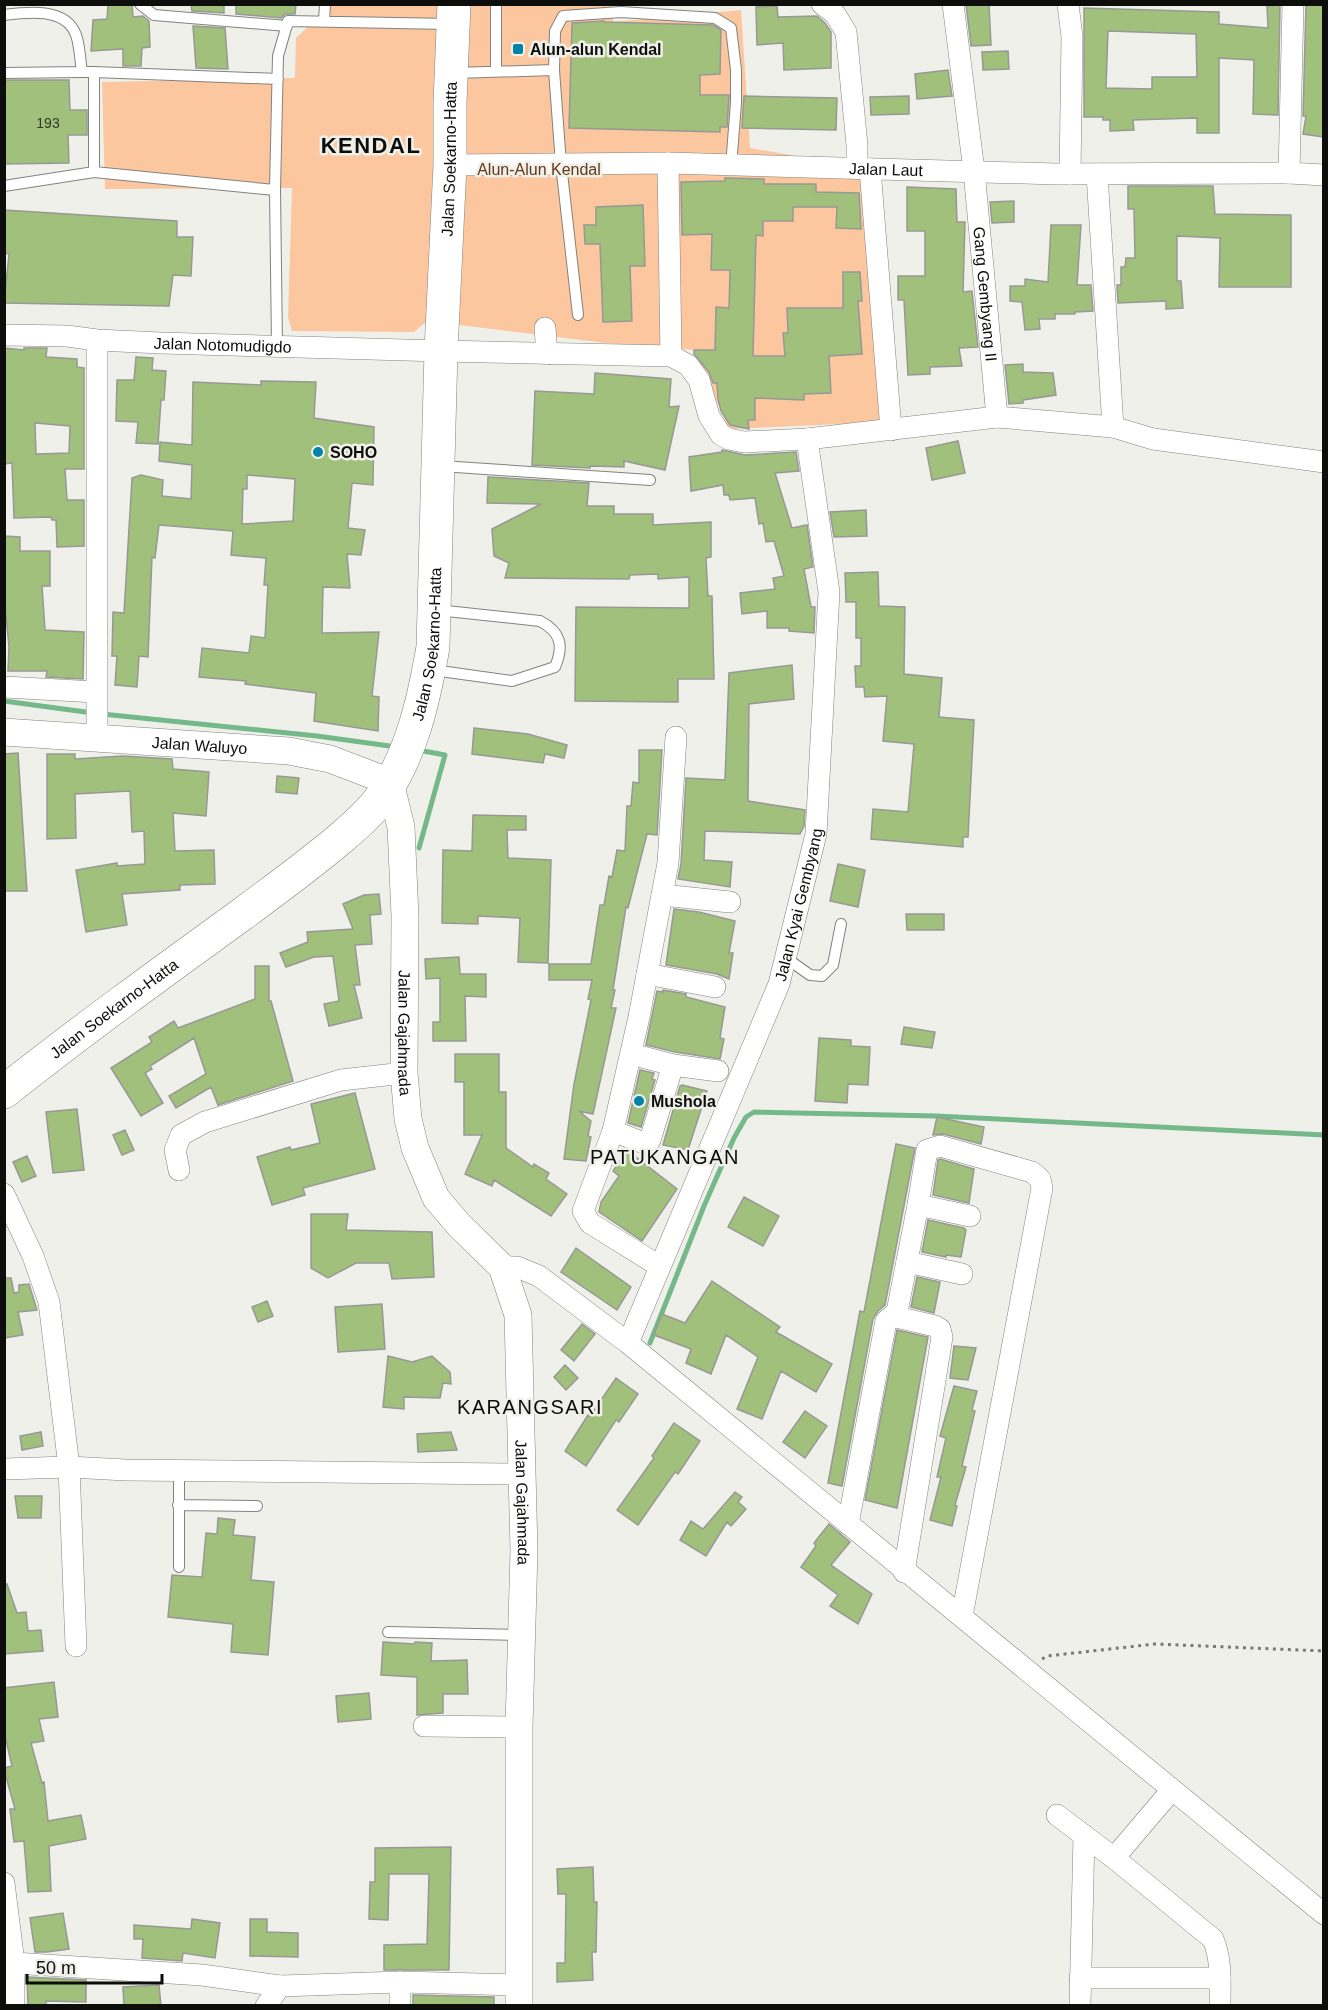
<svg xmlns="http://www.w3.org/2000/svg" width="1328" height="2010" font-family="Arial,sans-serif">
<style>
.green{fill:#fcc69f}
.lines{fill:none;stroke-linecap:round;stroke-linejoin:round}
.stream{stroke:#75b98a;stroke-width:5}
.building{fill:#a0c07c;stroke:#979995;stroke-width:1.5;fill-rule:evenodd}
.service-casing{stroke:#82827e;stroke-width:12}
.minor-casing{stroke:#82827e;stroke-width:22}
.tertiary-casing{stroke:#82827e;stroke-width:28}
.trunk-casing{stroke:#82827e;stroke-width:34}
.path{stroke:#797976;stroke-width:3;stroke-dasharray:3 4.5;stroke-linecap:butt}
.service{stroke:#fff;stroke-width:10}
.minor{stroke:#fff;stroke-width:21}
.tertiary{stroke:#fff;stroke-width:27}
.trunk{stroke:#fff;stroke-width:33}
.poi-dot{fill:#0283a7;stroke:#f0f0eb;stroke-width:2}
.labels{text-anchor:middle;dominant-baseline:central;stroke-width:5;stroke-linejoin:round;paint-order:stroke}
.number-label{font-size:14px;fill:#323a27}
.poi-label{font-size:16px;font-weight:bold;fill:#0d0d0b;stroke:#f0f0eb;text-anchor:start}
.street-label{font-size:16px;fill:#0d0d0b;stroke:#f0f0eb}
.park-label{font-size:16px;fill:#633916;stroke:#f0f0eb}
.quarter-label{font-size:20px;letter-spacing:1.5px;fill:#0d0d0b;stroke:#f0f0eb}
.district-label{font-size:22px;font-weight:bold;letter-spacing:1.5px;fill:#0d0d0b;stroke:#f0f0eb}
</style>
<rect width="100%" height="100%" fill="#f0f0eb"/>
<path class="green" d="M331,5H612L613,22L741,10L750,148L870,169L882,422L729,429L694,350L606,343L427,321L414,332L292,331L288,317L292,188L105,189L102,82L295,78L296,38Z"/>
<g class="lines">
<path class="stream" d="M4,701L93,713
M102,714L317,736L397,747
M418,750L445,755L419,848
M650,1343L704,1206L734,1138L746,1117L754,1112L936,1116L1324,1135"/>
</g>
<path class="building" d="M108,4H132L133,17L143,16L149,21L150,47L142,48L141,66H123V49L91,51L93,20L107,19Z
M191,4H224V13L192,11Z
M236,4H296L295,14H285L281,18L236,14Z
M966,4H989L991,45L971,46Z
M1306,4H1323V137L1303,134L1306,116H1303Z
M1280,5L1278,115L1253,114L1254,60L1219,58V133H1197V118L1133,120L1134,130L1110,131V120H1103V117H1084V8L1219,12V24L1268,28L1267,6ZM1108,31L1196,34L1197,77H1152V89L1106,88Z
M777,6L778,17L817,16L825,23L831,32V68L784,70L783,43L757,45L756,7Z
M604,21V22L713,25L721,30L720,74L700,75V95H729L727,127H720V132L569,128L572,23Z
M193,26L225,28L228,69L196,68Z
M1008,51L1009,69L983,70L982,52Z
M948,70L952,96L917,99L915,74Z
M4,80H69L70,110H87V135H68L69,163L4,164Z
M744,96L837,98L836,130L742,128Z
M909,96V114L871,115L870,97Z
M725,178L764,179V184H816V192L859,193L861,229L836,228L837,207H793V221H763V236L756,235L753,356H785L783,333H788L787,308H843V272H860L862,301H858L862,354L829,356L831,393L804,394V400L755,398V420H748L749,429L730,425L721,411L718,399L717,383H713L709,372L694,354V350H715L716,307L729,308L730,270H711L712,234L682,235L681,182L725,181Z
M1128,186H1213L1215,214L1291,215V287H1219L1220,238L1177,236V281H1181L1183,308L1166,309V301L1118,303L1117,285H1121V267H1125L1126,258H1135L1134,209H1128Z
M907,187L956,189L957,222H965L963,292L972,291L978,347L959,348L962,366L930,367V374L908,375L904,300H898V276H925V231H907Z
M1014,201V222L992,223L990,202Z
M643,205L645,266H630L632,321L603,322L600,244H585L584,225H596V207Z
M4,210L177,221V237H193L191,276L173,275L169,306L4,303L9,254L4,253Z
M1051,225H1081L1077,285H1091L1093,311L1075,312V314H1055V319H1039L1040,329L1025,330L1022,302L1010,301V286H1025V279L1048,282Z
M4,348L24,350V348H47L46,357L77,359V367L84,368V469H65L67,500H84V546L57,547L56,520H52L51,517L14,518L12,463L5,464L4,454ZM35,423L70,426L69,453L36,454Z
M136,357L153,358L152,370L166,371L164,400H161L158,444L136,443L138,422L116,421L117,380H134Z
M1023,364V372L1053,373L1056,395L1023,400V403L1009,404L1005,365Z
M595,373L671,379L669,407L679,406L665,470L624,461V467L590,466V468L532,465L535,391L594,394Z
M261,381L316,382L314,418L374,427L373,485L352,483L348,528L365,530L361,555L347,554L350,588L323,587L322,633L379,632L372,696L379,697L378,731L314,721L316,693L245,684L246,681L199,677L202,648L249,653L251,636L265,638L268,585H264L266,558L231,555L233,531L159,525L155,558L152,557L148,657L139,656L137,687L115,685L117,656H112L113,612L124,613L132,478L141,475L163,480L162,496L191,499L192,465L159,461L160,442L192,445L193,382L261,385ZM247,475L295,479L293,521L242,524L243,489H247Z
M958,441L965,473L932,480L926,448Z
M722,450L745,455L796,452L799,471L775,473L792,528L807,525L813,567L804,569L811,607H815L814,633L789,631V628H767V611L742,614L740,593L775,589L773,578L784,576L774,541L766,542L763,523L759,524L755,498L730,500L729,495H724L723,485L691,491L689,457L722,452Z
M488,477L589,483L587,506H614V514H653V525L711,522V557L706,558L708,596H712L714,679H678V702L575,701L576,607L689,608V577L658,579V574L630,575L629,579L505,578L509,563L494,556L492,529L541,504L487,503Z
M866,510L867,536L834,537L830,512Z
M4,536L20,537V551H50V586H42L45,630L84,632L83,679L46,677L47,671H8L9,647L4,595Z
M878,572L879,606L905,607L904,674L942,678L939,717L974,720L968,837H963V847L871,839L873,809L908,812L914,744L883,741L887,696L865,697L864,687H856L855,666H861V638H856V602H846L845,573Z
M792,665L794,699L749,704L748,801L805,810L804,826L800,834L705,831L704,860L732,862L730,887L678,879L681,864L686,778L725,780L729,673Z
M474,728L528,734L567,745L564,758L545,754L543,763L472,754Z
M639,750H662L657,835L647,834L628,908L626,907L613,990H615L611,1008H616L593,1114L579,1111L591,1121L588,1136L591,1137L586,1161L564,1159L574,1084L591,1000L588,999L592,980H549V964H591L600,905H604L609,876L612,877L617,850L625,851L627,806H631L633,782L639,783Z
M18,753L27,891H4V754Z
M47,754H75V759L123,756L172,759L173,769L209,772L206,816L173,813L175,851L214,850L215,884L180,885V890L122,894L127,925L86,932L76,870L117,863V866L145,864L144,831L132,832L130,791L75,794L76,838L47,839Z
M277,776L299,778L297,794L276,792Z
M473,815L526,816V830H507L508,858L551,860L548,963L518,962L520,918L478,916V924L442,923L443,850L472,851Z
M838,864L865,870L858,907L830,901Z
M379,894L381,914L370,915L372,944L355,945L360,985H354L362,1018L329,1026L324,1004L339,1001L333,956L314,957L286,967L280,953L308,942L307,932L353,929L343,904L364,895Z
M674,909L699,912L735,921L729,953H733L729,979L717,974L666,965Z
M906,914H944V930H907Z
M459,957L460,974H486V997L465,996L466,1041H433V1022H440V978L426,979L425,959Z
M255,966H269V1001H271L293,1081L218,1105L211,1087L176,1108L169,1096L206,1074L194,1038L150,1066L152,1069L145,1073L163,1103L141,1116L111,1068L152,1042L149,1037L174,1021L178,1028L255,999Z
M663,990L686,994V997L725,1007L720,1038L724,1039L720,1059L675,1052L646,1045L657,991L663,992Z
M904,1027L935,1032L932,1048L901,1044Z
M819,1038L851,1040V1046L870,1047L868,1085L848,1084L847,1103L815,1101Z
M455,1054H499V1092H506V1148L533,1167L534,1164L549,1173L546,1179L567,1194L551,1216L494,1180L492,1186L465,1174L482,1135H464V1082H455Z
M640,1070L654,1073L652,1079L655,1080L641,1127L628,1123Z
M682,1085L707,1091L688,1150L663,1145L680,1086Z
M355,1093L375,1169L303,1188L305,1195L272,1205L257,1157L290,1147L291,1150L320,1143L311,1104Z
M77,1109L84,1170L53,1173L46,1112Z
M937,1117L984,1127L981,1144L943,1134L933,1135Z
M125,1130L134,1150L122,1155L113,1135Z
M896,1144L915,1148L885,1305L878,1311L873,1319L842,1486L828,1483L860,1311L864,1312Z
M627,1150L677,1189L642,1241L599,1212L601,1202L619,1176L613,1171Z
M27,1156L36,1176L22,1182L13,1162Z
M940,1159L974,1169L969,1203L933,1195L938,1160Z
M744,1197L779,1216L763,1246L728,1227Z
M311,1214H348L346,1230L432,1232L434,1277L392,1279L389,1263H356L328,1278L311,1268Z
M928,1220L964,1228L966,1230L961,1257L946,1255V1257L922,1252Z
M576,1248L631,1287L617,1310L561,1272Z
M917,1277L940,1282L934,1313L911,1307Z
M4,1278H11L14,1293L19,1292V1285L29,1284L37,1310L18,1312L23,1335L4,1338Z
M712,1281L780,1327L776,1332L832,1364L816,1392L781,1371L762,1419L737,1409L758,1357L726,1335L711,1374L686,1363L691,1349L654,1335L662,1314L685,1323Z
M267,1301L273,1316L258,1322L252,1307Z
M382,1304L385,1349L338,1352L335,1307Z
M582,1324L595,1334L574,1361L561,1350Z
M897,1330L928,1337L897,1508L865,1500Z
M954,1346L976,1348L968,1380L950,1378Z
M388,1356L412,1362L432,1356L450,1372L451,1384L443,1383L440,1398L404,1397V1409L383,1407Z
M565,1365L578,1378L566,1390L554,1377Z
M616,1378L638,1394L619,1422L616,1420L586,1466L565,1451L588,1415L590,1416Z
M954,1386L977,1391L972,1410L975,1411L962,1466L966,1467L955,1505L957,1506L952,1526L930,1520L941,1477H937L946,1438L940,1436Z
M805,1411L827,1426L805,1458L783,1442Z
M674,1423L700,1441L678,1474L675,1472L638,1525L617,1510L654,1458L652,1456Z
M41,1432L43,1446L22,1450L20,1436Z
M451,1432L457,1450L418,1452L417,1434Z
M735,1492L742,1497L738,1502L746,1509L731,1526L727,1522L706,1556L680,1540L691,1521L703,1529Z
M15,1496H42L41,1518H18Z
M218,1518L235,1520L233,1535L255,1537L251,1580L274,1582L268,1655L231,1652L233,1624L168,1617L172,1575L202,1577L206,1533L217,1534Z
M829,1524L850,1542L831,1565L872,1594L858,1624L830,1606L838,1595L801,1567L816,1546L814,1543Z
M7,1584L17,1613L26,1612L28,1631L41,1630L43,1651L4,1654V1585Z
M383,1642L414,1644L415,1642L432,1643L431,1661L467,1660L468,1694H443V1713L417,1715V1677L381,1675Z
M54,1682L58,1717L39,1719L44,1741L31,1743L42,1783L44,1782L48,1821L81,1815L86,1839L49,1846L51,1891L28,1892L24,1841L14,1842L10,1809H15L4,1770V1768L12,1766L4,1732V1688Z
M369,1693L371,1719L338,1722L336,1696Z
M451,1847L449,1970H384V1945L427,1944L429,1874H389L388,1920L369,1919L370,1882H375V1848Z
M593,1867L594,1902H597L596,1952H592L593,1980L557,1982V1963H565L566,1894H558L557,1869Z
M63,1913L69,1949L47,1952H35L30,1918Z
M192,1919L220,1923L215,1958L183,1953L182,1961L142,1958L143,1939H134V1925L191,1929Z
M250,1919H267V1932L298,1933V1957L250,1956Z
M27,1977L86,1980V2002L46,2001V2006H28Z
M159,1985L161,2006H124L123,1987Z
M413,1995L494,1997V2006H413Z"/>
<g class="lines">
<g class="service-casing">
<path id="service" d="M140,4L154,15L287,26
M4,15C27,12 66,7 76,35C80,46 80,60 82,72H94V172
M324,21L325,4
M496,71V4
M94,72L278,79
M4,73L82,72
M455,73L554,70
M4,186L94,172L275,190
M578,315L561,164L554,70L555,31L563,16L621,12L715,18L731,28L736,70V103L731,166
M277,346L275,190L278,56L288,21L450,24
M441,466L650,480
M433,670L512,681L555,667C564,646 561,632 540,621L437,610
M786,958L810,975L822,976L833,965L841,924
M178,1505L257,1506
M179,1567V1470
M388,1632L521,1635"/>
</g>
<g class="minor-casing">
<g id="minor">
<path d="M822,4L835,14L846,32L857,145V168"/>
<path id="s1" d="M953,4L974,171L997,417"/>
<path d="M1068,4L1072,37L1070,174"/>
<path d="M668,163L671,356"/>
<path id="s2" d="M450,165L668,163L1056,174L1289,173L1324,175"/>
<path d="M870,169L891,430"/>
<path d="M1289,173L1293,4"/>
<path d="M1097,174L1113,427"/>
<path d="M545,328L547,354"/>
<path id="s3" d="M4,335L67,336L97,340L161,343L441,351L671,356L688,365L699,380L709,416L721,435L729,439L744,442L807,439L997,417L1113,427L1153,439L1324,462"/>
<path d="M97,340V738"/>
<path d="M4,687L96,692"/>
<path d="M662,895L730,902"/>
<path d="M647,974L715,987"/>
<path d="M631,1054L673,1065L718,1071"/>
<path d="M613,1131L644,1143L650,1140L673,1065"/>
<path d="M179,1170L175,1150L181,1135L205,1122L341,1080L404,1073"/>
<path d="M4,1194L33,1256L49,1302L69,1467L76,1646"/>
<path d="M918,1205L970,1216"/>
<path d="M907,1262L962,1274"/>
<path d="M659,1266L590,1223L583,1211L613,1131L639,1017L668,863L676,737"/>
<path d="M502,1267H517L539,1276L628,1343L1324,1914"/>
<path d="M896,1317L918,1205L927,1150L940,1146L1032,1172L1040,1179L1042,1188L962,1616"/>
<path id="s4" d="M628,1343L779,984L816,834L829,592L807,439"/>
<path d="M4,1469L69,1467L126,1470L522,1474"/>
<path d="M848,1524L886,1321L892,1316L935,1326L940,1329L942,1337L904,1572"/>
<path d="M424,1726L519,1727"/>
<path d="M1171,1791L1114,1858L1213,1939C1222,1961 1220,1982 1220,2006"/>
<path d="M1057,1815L1114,1858"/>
<path d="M4,1883L14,1963V2006"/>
<path d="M14,1963L202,1975L280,1986"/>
<path d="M1080,1978H1220"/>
<path d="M266,2006L280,1986L400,1982L518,1985"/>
<path d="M400,2006V1982"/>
<path d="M1080,2006L1084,1835"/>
</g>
</g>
<g class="tertiary-casing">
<g id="tertiary">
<path id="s5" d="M4,732L289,751L330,759L390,782L401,827L405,916L404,1073L408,1119L415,1148L436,1198L459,1225L502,1267L518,1315L524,1551L519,1727V2006"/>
</g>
</g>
<g class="trunk-casing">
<g id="trunk">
<path id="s6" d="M4,1092C81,1031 161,973 241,915C275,890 309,865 341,838C355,826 369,814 380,799C412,755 424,699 433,647L441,351L450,165V103L454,4"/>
</g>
</g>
<path class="path" d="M1042,1659L1047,1656L1155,1644L1324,1651"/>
<use href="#service" class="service"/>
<use href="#minor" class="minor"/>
<use href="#tertiary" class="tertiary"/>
<use href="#trunk" class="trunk"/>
</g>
<g class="poi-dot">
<rect x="512" y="43" width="12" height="12" rx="3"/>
<circle cx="318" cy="452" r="6"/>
<circle cx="639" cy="1101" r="6"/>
</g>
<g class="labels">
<g class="number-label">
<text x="48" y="123">193</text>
</g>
<g class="poi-label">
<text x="530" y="49">Alun-alun Kendal</text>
<text x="330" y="452">SOHO</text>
<text x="651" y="1101">Mushola</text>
</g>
<g class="street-label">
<text stroke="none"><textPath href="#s6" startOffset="1128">Jalan Soekarno-Hatta</textPath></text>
<text stroke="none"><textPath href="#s2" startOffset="436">Jalan Laut</textPath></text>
<text stroke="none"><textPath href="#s1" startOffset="292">Gang Gembyang II</textPath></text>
<text stroke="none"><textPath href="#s3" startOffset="219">Jalan Notomudigdo</textPath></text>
<text stroke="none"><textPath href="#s6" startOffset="642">Jalan Soekarno-Hatta</textPath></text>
<text stroke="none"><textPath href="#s5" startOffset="196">Jalan Waluyo</textPath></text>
<text stroke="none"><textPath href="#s4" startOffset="471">Jalan Kyai Gembyang</textPath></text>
<text stroke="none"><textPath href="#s6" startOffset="138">Jalan Soekarno-Hatta</textPath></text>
<text stroke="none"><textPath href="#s5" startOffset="644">Jalan Gajahmada</textPath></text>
<text stroke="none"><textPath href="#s5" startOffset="1148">Jalan Gajahmada</textPath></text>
</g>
<g class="park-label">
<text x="539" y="169">Alun-Alun Kendal</text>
</g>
<g class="quarter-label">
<text x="665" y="1157">PATUKANGAN</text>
<text x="530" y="1407">KARANGSARI</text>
</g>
<g class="district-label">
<text x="371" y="145">KENDAL</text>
</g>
</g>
<rect width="1328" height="2010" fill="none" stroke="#0d0d0b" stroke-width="12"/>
<path d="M27 1974v9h135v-9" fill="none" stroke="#0d0d0b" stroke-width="3"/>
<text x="36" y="1974" font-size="18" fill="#0d0d0b" stroke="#f0f0eb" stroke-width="4.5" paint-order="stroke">50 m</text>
</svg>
